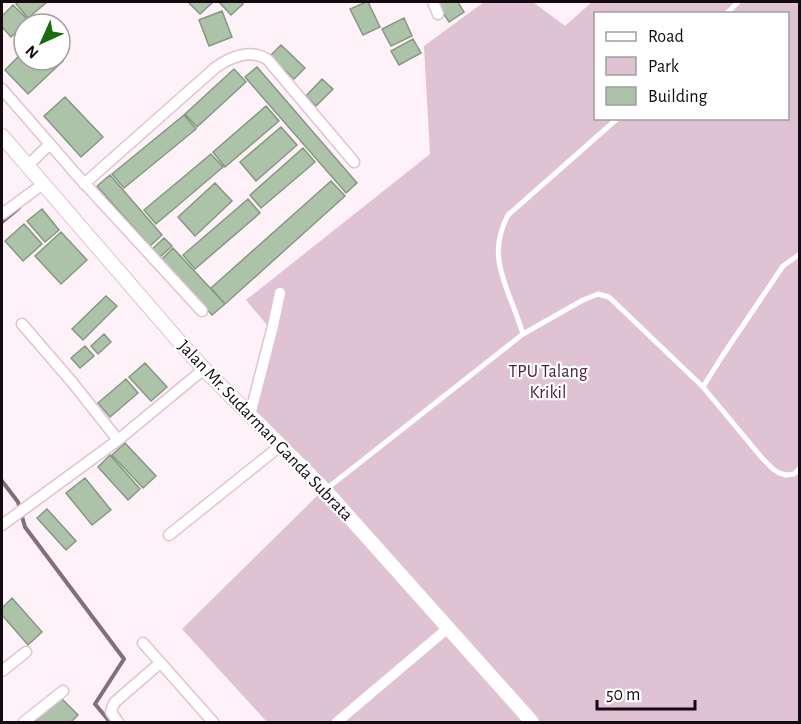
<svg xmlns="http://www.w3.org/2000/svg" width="801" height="724" font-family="'Alegreya Sans',sans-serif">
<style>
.green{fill:#dfc3d2;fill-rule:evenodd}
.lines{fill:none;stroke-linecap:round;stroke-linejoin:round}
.stream{stroke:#856d7a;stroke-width:4}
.building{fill:#acc2a9;stroke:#849981;stroke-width:1.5}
.service-casing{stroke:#e1c2d3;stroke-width:8}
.minor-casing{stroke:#e1c2d3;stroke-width:13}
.tertiary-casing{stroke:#e1c2d3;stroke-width:16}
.service{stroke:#fff;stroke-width:5}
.minor{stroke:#fff;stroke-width:10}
.tertiary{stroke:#fff;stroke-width:14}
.labels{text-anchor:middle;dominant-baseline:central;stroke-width:4.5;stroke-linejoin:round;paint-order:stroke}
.park-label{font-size:18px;fill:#4c223c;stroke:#fff}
.street-label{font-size:18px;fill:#140a10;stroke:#fff}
</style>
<rect width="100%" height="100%" fill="#fef1f8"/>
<path class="green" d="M484,2H533L565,26L592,2H799V722H267L182,629L321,492L257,412L272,331L246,300L430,154L424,46ZM596,14H788V118H596Z"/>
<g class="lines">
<path class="stream" d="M2,222L19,208
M2,481L18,502L25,527L124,659L95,704L110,722"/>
</g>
<path class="building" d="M19,2H47L28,18L16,4Z
M188,2H213L200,14Z
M219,2H241L243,4L231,15Z
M366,2H368L380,27L363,35L350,9Z
M436,2H458L464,12L449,22Z
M13,5L29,21L11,37L2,27V16Z
M222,11L232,37L209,46L199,20Z
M404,18L412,36L391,46L382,29Z
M413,39L421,53L399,65L391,51Z
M281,45L305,68L294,79L270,56Z
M24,51V60H60V58L63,61L28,94L5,70Z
M257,67L357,183L346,193L245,77Z
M234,69L246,82L197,127L185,114Z
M322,79L333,89L316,106L306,96Z
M65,97L103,137L81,157L44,116Z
M266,106L279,121L225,167L213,152Z
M184,115L196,129L124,188L112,174Z
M281,127L297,145L256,181L240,162Z
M303,148L315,162L261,208L250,195Z
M211,154L223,167L156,224L144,210Z
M110,175L162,235L150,246L97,186Z
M331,181L345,196L225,304L211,288Z
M215,183L232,201L195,236L178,217Z
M248,199L260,213L195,269L183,255Z
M42,209L59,230L45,242L27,221Z
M24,224L42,244L23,261L5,241Z
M61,232L87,260L61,284L35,256Z
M164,238L172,246L158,259L150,251Z
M173,248L225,304L212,315L161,260Z
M106,296L117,306L83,340L72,329Z
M104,334L111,342L98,354L91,346Z
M85,346L94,356L80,368L71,358Z
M145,363L167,387L151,401L129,377Z
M126,379L138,393L110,417L98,403Z
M125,443L156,476L143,488L112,455Z
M110,455L140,489L128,500L98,467Z
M85,478L111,510L92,525L66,493Z
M47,509L76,541L66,550L37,518Z
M12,598L42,632L28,645L2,615V608Z
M60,697L78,715L71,722H38L36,720Z"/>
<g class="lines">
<g class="service-casing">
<path id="service" d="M726,14L738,2
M523,334C519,322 515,310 510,298C498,267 492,246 508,215L618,118
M703,387L723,355L783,266L800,254
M325,490L523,334L583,300L598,294L609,297L703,387L762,458L773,469L779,473L786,475L794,474L800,468"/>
</g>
<g class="minor-casing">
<path id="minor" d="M433,2L438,14
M2,89L75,173L202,311
M27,166L50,144
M84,184L215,68C230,57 251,48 268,60L354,162
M2,214L43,184
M22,324L72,382L118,440
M250,415L273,326L280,293
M2,525L118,440L204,369
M169,535L280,446
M143,643L213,722
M2,671L26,652
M24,722L63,691
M118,722L111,712L112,708L115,702L160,663
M337,722L448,628"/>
</g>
<g class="tertiary-casing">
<path id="tertiary" d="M2,136L177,339L204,369L325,490L532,722"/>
</g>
<use href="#service" class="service"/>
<use href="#minor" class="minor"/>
<use href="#tertiary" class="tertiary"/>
</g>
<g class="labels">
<g class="park-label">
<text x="548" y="372">TPU Talang<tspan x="548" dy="21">Krikil</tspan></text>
</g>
<g class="street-label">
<text transform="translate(265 431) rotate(46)">Jalan Mr. Sudarman Ganda Subrata</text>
</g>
</g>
<rect width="801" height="724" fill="none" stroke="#140a10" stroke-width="6"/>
<rect x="594" y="12" width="195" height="108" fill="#ffffff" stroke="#a19d9f" stroke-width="1.5"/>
<rect x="606" y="32" width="30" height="9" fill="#ffffff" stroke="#a19d9f" stroke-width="1.5"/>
<text x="648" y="42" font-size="18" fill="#140a10">Road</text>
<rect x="606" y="57" width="30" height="18" fill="#dfc3d2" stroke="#a19d9f" stroke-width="1.5"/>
<text x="648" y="72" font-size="18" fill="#140a10">Park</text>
<rect x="606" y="87" width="30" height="18" fill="#acc2a9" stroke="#a19d9f" stroke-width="1.5"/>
<text x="648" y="102" font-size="18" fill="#140a10">Building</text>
<g transform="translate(42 42) rotate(225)"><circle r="28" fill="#ffffff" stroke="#a19d9f" stroke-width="1.5"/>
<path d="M0-4.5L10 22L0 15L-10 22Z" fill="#1b6c11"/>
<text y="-9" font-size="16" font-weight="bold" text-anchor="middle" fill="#140a10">N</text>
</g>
<path d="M597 700v9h98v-9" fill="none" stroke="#140a10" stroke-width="3"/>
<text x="606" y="700" font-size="18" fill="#140a10" stroke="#ffffff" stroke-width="4.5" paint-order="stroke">50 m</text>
</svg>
